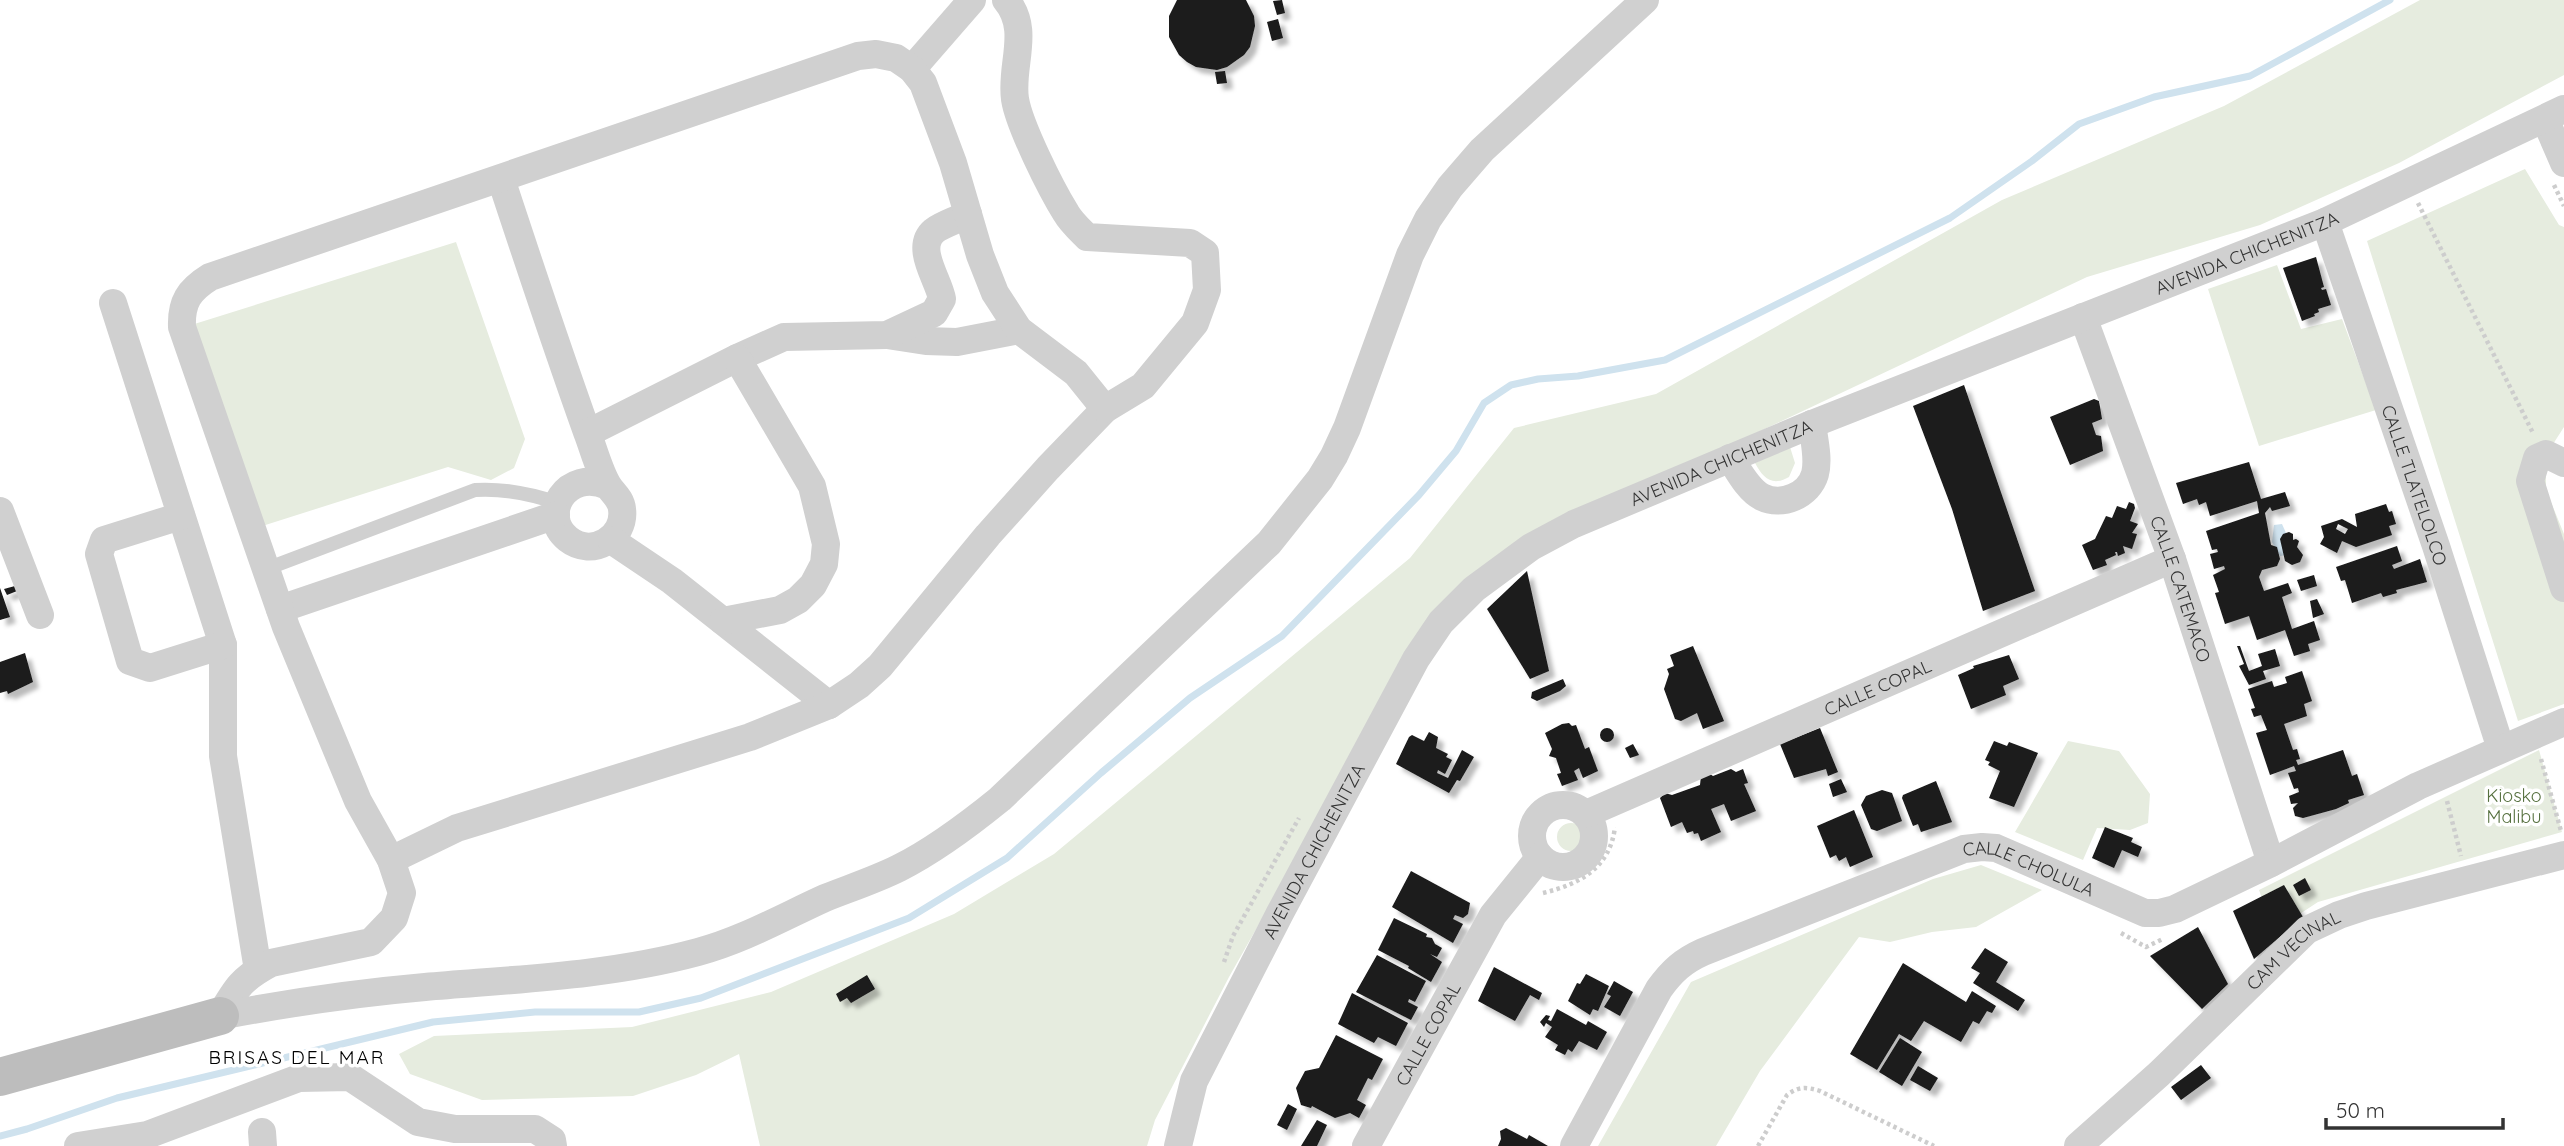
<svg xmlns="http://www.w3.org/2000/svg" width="2564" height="1146" font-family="Quicksand,sans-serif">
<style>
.green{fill:#e6ecdf}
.water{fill:#cfe2ee}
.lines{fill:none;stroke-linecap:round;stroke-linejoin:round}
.stream{stroke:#cfe2ee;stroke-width:7}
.building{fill:#1a1a1a;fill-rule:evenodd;filter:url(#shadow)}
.path{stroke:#cdcdcd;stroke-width:4.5;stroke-dasharray:3.5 3.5;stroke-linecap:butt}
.lane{stroke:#d0d0d0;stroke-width:14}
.street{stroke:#d0d0d0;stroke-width:28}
.secondary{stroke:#bdbdbd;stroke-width:38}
.labels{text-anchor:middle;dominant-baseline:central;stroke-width:7;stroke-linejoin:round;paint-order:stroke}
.street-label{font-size:18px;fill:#333;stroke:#fff}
.park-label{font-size:18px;fill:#56703f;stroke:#fff}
.neighbourhood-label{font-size:19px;letter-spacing:2px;fill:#000;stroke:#fff}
</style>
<defs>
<filter id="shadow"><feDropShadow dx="6" dy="6" stdDeviation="2" flood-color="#0004"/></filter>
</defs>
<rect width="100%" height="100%" fill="#fff"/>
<path class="green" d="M2420,0H2564V75L2399,163L2260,225L2087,277L1542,534L1433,616L1229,977L1155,1120L1147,1146H760L739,1054L696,1075L633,1096L482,1100L410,1074L399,1054L434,1036L632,1027L771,992L954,914L1054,854L1410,558L1514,428L1656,394L2002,200L2224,106Z
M2525,169L2559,225L2564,227V427L2546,455V490L2564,534V704L2518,721L2367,241Z
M456,242L525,439L514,468L491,480L448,467L256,528L188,326Z
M2277,265L2301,329L2342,319L2376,410L2259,446L2208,289Z
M1790,447L1795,463L1789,477C1772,487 1763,478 1755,463Z
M2068,741L2119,751L2150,794L2148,823L2130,830L2097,828L2083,860L2015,832Z
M2539,750L2562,832L2318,902L2274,931L2259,890Z
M1557 837a14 14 0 1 1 28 0a14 14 0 1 1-28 0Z
M1981,865L2042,890L1976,927L1932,932L1890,942L1859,937L1760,1071L1716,1146H1598L1691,982L1933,879Z"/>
<path class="water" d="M2282,524L2286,533L2288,555L2280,556L2272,542L2274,525Z"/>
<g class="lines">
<path class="stream" d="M0,1136L27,1129L117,1098L433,1022L535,1012H639L701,998L909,918L1007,858L1101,773L1190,698L1282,636L1419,495L1456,451L1484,403L1511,385L1538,379L1578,376L1665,360L1950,218L2032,161L2079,124L2154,97L2250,76L2390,0"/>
</g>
<path class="building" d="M1177,0H1246L1254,16L1255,26L1250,47L1244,55L1227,67L1217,70L1196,67L1187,62L1179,55L1169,37V16Z
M1282,0L1285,13L1277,15L1273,1Z
M1278,19L1283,38L1272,41L1267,22Z
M1225,71L1227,83L1217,84L1215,72Z
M2316,257L2324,287L2321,288L2322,290L2326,289L2331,305L2318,309L2319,312L2314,314L2315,316L2302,321L2283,268Z
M1964,385L2035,591L1983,611L1952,509L1913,406Z
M2094,399L2099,401L2102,419L2092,423L2096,435L2101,436L2103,451L2070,465L2050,417Z
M2249,462L2261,499L2285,492L2290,506L2272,511L2270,507L2265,513L2271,545L2277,547L2280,559L2277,566L2262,570L2259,577L2264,591L2288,583L2292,593L2282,597L2292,629L2314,621L2320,640L2308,644L2310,651L2294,656L2285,630L2257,640L2249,616L2225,624L2215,593L2219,592L2213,575L2225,569L2224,566L2214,569L2210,554L2218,552L2217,549L2212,550L2206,531L2259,513L2257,501L2210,516L2206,502L2199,505L2197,499L2183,504L2176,483Z
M2129,502L2134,504L2135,508L2130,521L2138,524L2132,533L2137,534L2132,549L2123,546L2125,553L2118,556L2117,552H2115L2116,555L2105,560L2107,565L2093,570L2082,545L2095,539L2106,516L2112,518L2117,506L2126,509Z
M2386,504L2389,512L2392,511L2396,524L2389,526L2392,535L2356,547L2342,541L2337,553L2320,544L2324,537L2321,526L2342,519L2357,527L2355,514ZM2338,524L2348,529L2345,534L2336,529Z
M2289,532L2293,534V540L2296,539L2299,541L2297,547L2303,555L2300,562L2292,565L2285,561L2280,539L2283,534Z
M2397,546L2402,561L2392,565L2394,569L2420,559L2427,582L2396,590L2397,593L2383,597L2381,593L2352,603L2345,580L2341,581L2336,567Z
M1527,571L1549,671L1530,679L1487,609Z
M2314,575L2317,586L2301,591L2297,580Z
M15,586L17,591L7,595L4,589Z
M0,588L10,617L0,620Z
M2317,599L2324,614L2313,618L2310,601Z
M1693,646L1724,721L1703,729L1697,713L1681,721L1675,719L1664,689L1669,674L1667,669L1674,666L1670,655Z
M2237,646H2240L2249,671L2262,666L2258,654L2275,649L2280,666L2263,671L2266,679L2249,685L2239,666L2244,664Z
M25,653L33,682L8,694L7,691L0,693V662Z
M2009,655L2019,679L2003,686L2006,695L1971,709L1958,675L1974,668L1973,666Z
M2302,671L2312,701L2304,704L2307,716L2284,724L2293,750L2297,749L2300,759L2296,760L2298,765L2343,750L2352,776L2357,774L2364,795L2348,800L2349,803L2336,809L2303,818L2295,816L2293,808L2298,803L2291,804L2289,796L2299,792L2298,788L2294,789L2288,773L2296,771L2294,766L2270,775L2256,733L2267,730L2261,715L2254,717L2251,709L2255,708L2248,689L2272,681L2274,687L2287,683L2285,677Z
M1563,679L1566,686L1560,691L1537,701L1531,698L1532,692Z
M1569,723L1572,726L1576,725L1585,749L1589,747L1598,771L1583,778L1579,768L1574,771L1578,780L1562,786L1557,774L1561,773L1556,758L1549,756L1552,749L1545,733L1562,724Z
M1600 735a7 7 0 1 1 14 0a7 7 0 1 1-14 0Z
M1820,728L1838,772L1828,776L1826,769L1794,778L1780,744Z
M1429,732L1438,737L1436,748L1448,754L1446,757L1452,760L1445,774L1438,770L1437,773L1448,778L1462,750L1474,757L1460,781L1457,780L1449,793L1396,764L1409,737L1412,735L1424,741Z
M1994,741L2007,746L2009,742L2038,753L2014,807L1989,798L2000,771L1988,765L1990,762L1985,760Z
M1633,744L1639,755L1630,758L1625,748Z
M1731,769L1736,772L1743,769L1748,783L1744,784L1756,811L1731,821L1724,804L1711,809L1721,832L1701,841L1698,833L1694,834L1693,831L1687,833L1682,822L1671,827L1660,798L1665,793L1672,795L1700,785L1701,776L1710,774L1713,776Z
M1841,779L1847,792L1833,797L1829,784Z
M1936,781L1952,822L1921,832L1918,824L1913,826L1902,798L1903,795Z
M1882,790L1892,793L1902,821L1877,831L1871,829L1861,805L1866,796Z
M1854,810L1873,857L1850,867L1846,857L1839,861L1836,855L1830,858L1817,826Z
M2105,827L2133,838L2131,842L2142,847L2138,857L2122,850L2114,868L2092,858Z
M1411,871L1470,903L1468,914L1463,918L1455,915L1453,919L1463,924L1453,943L1392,907Z
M2305,878L2311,890L2299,896L2293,885Z
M2284,885L2303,917L2254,959L2233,911Z
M1394,918L1427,934L1426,937L1432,938L1435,944L1442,948L1437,957L1430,954L1442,962L1431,982L1408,968L1409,966L1378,950Z
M2198,927L2228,984L2202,1009L2150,956Z
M1985,948L2008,962L1996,982L2025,1000L2018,1011L1973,983L1980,973L1971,968Z
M1377,955L1426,981L1415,1002L1409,999L1408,1002L1418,1007L1411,1020L1356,992Z
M1903,963L1966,1002L1972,991L1996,1006L1992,1013L1987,1011L1979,1024L1973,1021L1961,1042L1924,1021L1911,1041L1899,1034L1877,1070L1850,1054Z
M1494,967L1542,993L1539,1000L1530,995L1515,1021L1478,1001Z
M1586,974L1609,986L1598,1011L1593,1009L1590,1015L1568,1001L1577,983L1580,984Z
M867,975L875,989L851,1003L847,998L840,1002L836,994Z
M1614,981L1633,992L1620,1016L1604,1007L1611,996L1607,994Z
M1352,993L1408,1023L1396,1046L1378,1037L1374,1043L1338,1024Z
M1557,1009L1586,1025L1588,1021L1607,1032L1597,1050L1579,1041L1572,1052L1568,1049L1565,1055L1555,1050L1558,1045L1545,1037L1552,1027L1546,1023L1544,1027L1540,1022L1546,1015L1550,1016L1548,1020L1551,1021Z
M1336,1035L1383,1059L1372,1080L1368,1078L1357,1100L1366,1105L1359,1118L1350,1113L1335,1118L1312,1106L1311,1108L1301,1105L1296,1088L1305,1071L1319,1068Z
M1900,1038L1922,1052L1902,1086L1879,1072Z
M2201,1065L2211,1078L2181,1100L2171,1087Z
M1918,1066L1938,1078L1930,1091L1910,1080Z
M1288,1104L1297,1109L1287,1130L1277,1125Z
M1317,1120L1327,1125L1317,1146H1301Z
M1506,1128L1527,1139L1529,1135L1548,1146H1498L1501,1139L1500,1131Z"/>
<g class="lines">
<path class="path" d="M2554,185L2564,206
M2418,203L2533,433
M2541,759L2561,831
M2447,801L2461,856
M1543,893C1580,884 1610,868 1615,827
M2121,933L2146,947L2163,939
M1224,962L1233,936L1299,818
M1758,1146L1787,1095C1799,1086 1807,1087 1820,1091L1934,1146"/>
<path class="lane" d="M266,569L475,490C504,488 531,494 558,503"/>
<g class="street">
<path d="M912,69L972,0"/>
<path d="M2545,119L2564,163"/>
<path d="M501,179C529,264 557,348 587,432C593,447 600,474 609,487C614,494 621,499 622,509C626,538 592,558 568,539C538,515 567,467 608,486"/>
<path id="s1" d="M2325,222L2436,546L2501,749"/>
<path d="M113,303L223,645V756L258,970"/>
<path id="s2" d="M2083,317L2172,559L2271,863"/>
<path d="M887,335L926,341L957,342L1019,330"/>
<path d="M588,433L737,358L784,337L887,335L934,313L942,299C939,280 914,248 934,231C943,224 958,220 968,214"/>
<path d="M1730,458C1738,470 1748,490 1762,497C1782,507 1809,495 1815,474C1819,459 1814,439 1812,424"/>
<path d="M2564,463L2546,454L2537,458L2530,481L2564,588"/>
<path d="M0,511L40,615"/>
<path d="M181,516L104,540L99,554L130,661L150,668L223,645"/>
<path d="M611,540L672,581L829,705"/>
<path d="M280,609L556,515"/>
<path d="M723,621L780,610L798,600L813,585L824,564L826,544L812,486L737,358"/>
<circle cx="1563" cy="836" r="31"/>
<path id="s3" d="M1586,814L2172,559"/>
<path d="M391,860L457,828L750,737L829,705L859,685L880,666L988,535L1048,468L1105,409L1143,386L1195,323L1207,290L1205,253L1190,243L1087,237C1080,230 1071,222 1066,213C1051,189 1019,125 1015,99C1010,65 1031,30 1006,0"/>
<path d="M220,1016C236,988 242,978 271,963L371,942L394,918L402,893L391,860L358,801L286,627L182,327C181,302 189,290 210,277L858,56L876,54L896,58L912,69L923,83L953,163L980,255L995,293L1019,330L1076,373L1105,409"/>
<path d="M220,1016C288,1003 356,993 425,987C517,979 609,976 698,952C743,940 783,917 825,898C850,888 875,880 899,868C935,850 968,825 1000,799L1269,543L1320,479L1334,456L1347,428L1410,255L1428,219L1450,187L1482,150L1645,0"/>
<path d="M262,1132L263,1146"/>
<path d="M78,1146L147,1135L299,1078L350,1077L418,1122L455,1129H535L552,1140L553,1146"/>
<path id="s4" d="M1178,1146L1194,1081L1280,913L1416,659L1441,622L1474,589L1531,547L1574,524L1812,424L2325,222L2564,109"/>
<path id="s5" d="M1366,1146L1493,915L1540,857"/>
<path id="s6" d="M1574,1146L1659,989C1672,971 1683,961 1703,952L1964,849L1982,847L1996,848L2145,913H2159L2175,909L2271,863L2418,786L2564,722"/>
<path id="s7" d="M2078,1146L2159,1074L2307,930L2339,915L2366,906L2564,855"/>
</g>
<path class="secondary" d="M0,1077L220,1016"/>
</g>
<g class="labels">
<g class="street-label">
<text stroke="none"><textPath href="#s4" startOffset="1480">AVENIDA CHICHENITZA</textPath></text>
<text stroke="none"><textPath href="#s4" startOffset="914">AVENIDA CHICHENITZA</textPath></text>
<text stroke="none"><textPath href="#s1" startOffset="278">CALLE TLATELOLCO</textPath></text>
<text stroke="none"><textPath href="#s2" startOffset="289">CALLE CATEMACO</textPath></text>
<text stroke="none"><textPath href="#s3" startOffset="318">CALLE COPAL</textPath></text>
<text stroke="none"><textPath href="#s4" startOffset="326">AVENIDA CHICHENITZA</textPath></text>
<text stroke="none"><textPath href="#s6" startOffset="586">CALLE CHOLULA</textPath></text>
<text stroke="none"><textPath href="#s7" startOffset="292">CAM VECINAL</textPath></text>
<text stroke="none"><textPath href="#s5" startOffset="128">CALLE COPAL</textPath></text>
</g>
<g class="park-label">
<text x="2514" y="795">Kiosko<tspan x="2514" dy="21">Malibu</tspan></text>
</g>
<g class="neighbourhood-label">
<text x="297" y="1057">BRISAS DEL MAR</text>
</g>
</g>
<path d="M2326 1118v10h177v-10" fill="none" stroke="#333333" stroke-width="3.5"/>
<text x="2336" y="1118" font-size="21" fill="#333333" stroke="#ffffff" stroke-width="5" paint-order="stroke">50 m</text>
</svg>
